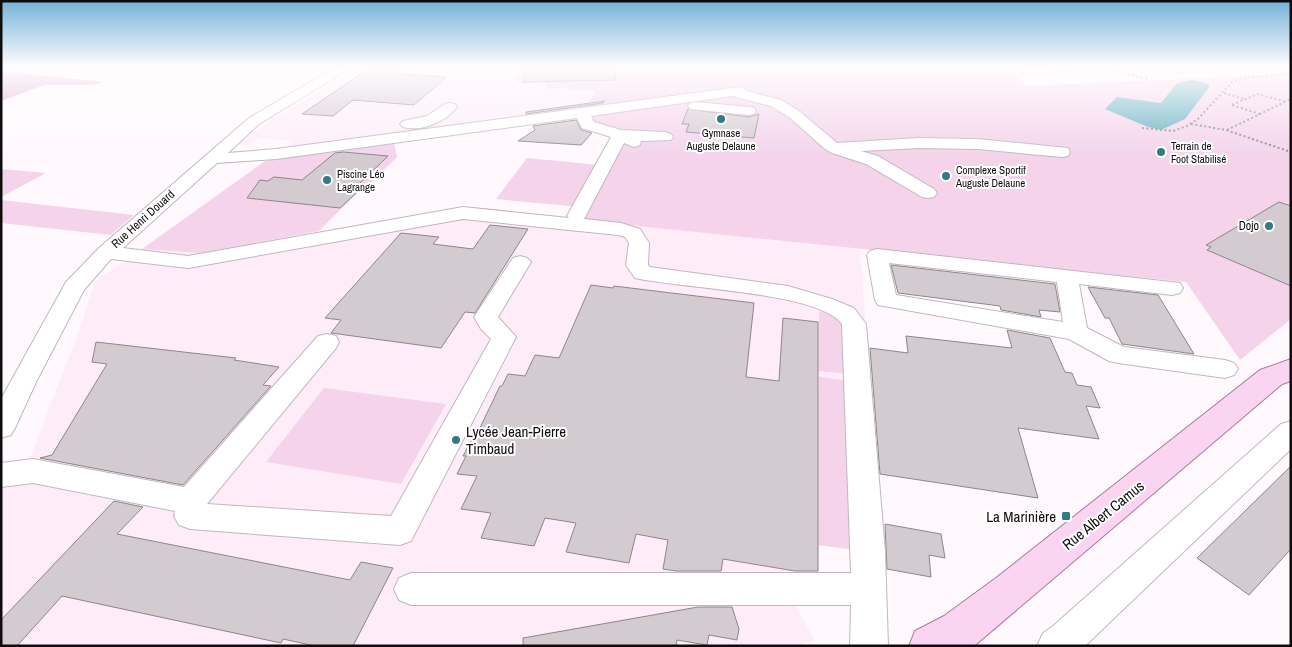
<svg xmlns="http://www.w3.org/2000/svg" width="1292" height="647" font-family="'Archivo Narrow',sans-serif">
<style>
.built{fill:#feedf9}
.green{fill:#f4d3eb}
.forest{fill:#dda9d0}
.water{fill:#63b0bf}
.building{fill:#d4cbd1;stroke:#8e858b}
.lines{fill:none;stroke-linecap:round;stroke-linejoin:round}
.minor-casing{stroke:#c0b7be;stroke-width:2}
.major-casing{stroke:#a57c9b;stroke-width:2}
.path{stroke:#8c888b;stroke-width:2;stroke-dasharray:2 2.5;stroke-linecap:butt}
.minor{fill:#fff;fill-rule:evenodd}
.major{fill:#fad4f1;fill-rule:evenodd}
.poi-dot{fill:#337986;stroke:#fff;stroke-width:2}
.labels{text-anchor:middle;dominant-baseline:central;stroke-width:4;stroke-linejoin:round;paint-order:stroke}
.far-poi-label{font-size:11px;fill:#0f0c0e;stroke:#fff;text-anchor:start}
.street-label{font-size:12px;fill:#0f0c0e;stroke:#fff}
.poi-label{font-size:12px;fill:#0f0c0e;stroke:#fff;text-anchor:end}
.near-poi-label{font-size:15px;fill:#0f0c0e;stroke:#fff;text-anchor:start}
.near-street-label{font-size:15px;fill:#0f0c0e;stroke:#fff}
</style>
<rect width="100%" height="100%" fill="#fff9fd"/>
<path class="built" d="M358,67H505L518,70L515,83H547L546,89L556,88L596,91L584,109L563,107L561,111L284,149L293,141L259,138L246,146L238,144L269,121Z
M460,207L860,249L883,554L819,545L818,575L792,571L791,598L815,640L794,646H1V488L6,477L31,455L79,331L95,281L142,249L199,253Z"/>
<path class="green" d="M505,67H1009L1027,86L1265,75L1291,72V319L1240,360L1186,282L578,220L626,133L594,125L584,109L596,91L557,88L556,89H546V83H515L518,70Z
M394,142L397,157L365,189H361L319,231L199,253L142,249L265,161Z
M527,158L600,165L580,207L496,199Z
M1,169L46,173L1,197Z
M1,200L134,215L111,235L1,223Z
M819,311L834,315L851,329L853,374L818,371Z
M819,377L853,381L862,551L818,545Z
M324,388L446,404L401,484L266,462Z"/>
<path class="forest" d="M1,71L103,82L94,85H44L1,101Z"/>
<path class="water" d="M1192,80L1203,82L1210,86L1185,119L1161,130L1148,127L1105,109L1117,97L1161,103L1177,83Z"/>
<path class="building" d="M371,67H399L391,73L447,77L414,105L353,100L333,116L302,114Z
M526,67H615V80L523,82Z
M605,101L603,103L526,114V112Z
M688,109L749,117L759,114L754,138L686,132L689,124H682Z
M576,120L581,130L592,133L581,145L518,141L535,130L533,126Z
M343,152L388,156L357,186H364L340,208L247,198L260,180L268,181L274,177L302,180L335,153Z
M1279,202L1291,206V286L1207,250L1211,247L1206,245Z
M490,225L528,229L475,313L465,312L441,348L331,333L341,320L325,318L401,233L439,237L433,244L473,249Z
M891,265L1055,284L1060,312L1039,310L1041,317L1001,310L1000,306L898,293Z
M591,285L613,288L614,286L754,303L746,377L779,381L783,318L818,322V571H795L723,559L721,571H676L663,569L668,540L636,534L629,563L566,552L576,523L545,518L534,546L481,538L491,513L461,509L477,476L457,474L466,456H463L475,434H477L500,386H502L508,374L525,376L535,355L559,358Z
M1088,287L1158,295L1194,354L1122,344L1109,318H1105Z
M1007,330L1050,338L1065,372L1072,373L1077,385L1091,387L1100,408L1086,406L1099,439L1018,428L1038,498L880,474L870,348L908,353L906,336L1012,348Z
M96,342L236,358L234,360L279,367L263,385L271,386L183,485L40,458L52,455L107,364L92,362Z
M1291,466V549L1249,595L1197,558Z
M114,501L143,507L117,534L350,580L361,562L393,568L353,646H315L283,639L281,643L62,596L17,646H1V620Z
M885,524L941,534L945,558L929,555L931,577L887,569Z
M698,607H732L739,629L737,640L709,635L707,645L677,640L676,646H523V638Z"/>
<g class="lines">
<g class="minor-casing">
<path id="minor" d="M336,67H352L259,124L228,153L276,149L739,87L744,88L746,91L781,100L799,111L837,143L919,138L977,139L1068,148L1070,152L1068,156L1062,157L977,149L919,148L861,151L878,156L934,189L937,193L934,197L928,198L922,197L866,164L832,153L825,149L789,117L771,106L732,96L591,116L594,122L621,130L665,132L671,134L673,137L671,140L641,141L640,145L634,147L624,143L584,219L621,223L640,229L649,243L648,265L650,267L788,286L832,299L854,308L866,324L885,552L888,646H850L851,605H411L399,600L394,589L399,578L411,573H851L842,324C820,292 677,288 635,278L626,265L629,243L625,237L618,235L463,219L188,268L111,259L84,290L37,380L15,428L11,435L1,438V399L66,282L99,248L249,118ZM577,118L582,128L611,137L567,216L569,218L463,207L188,256L123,248L217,163L276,159Z
M1020,67H1075L1069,71L1025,73L1020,72Z
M1175,67H1188L1189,69L1182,73L1177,72Z
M695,102L749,107L754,108L756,111L754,114L749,115L690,109L688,106L690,103Z
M450,103L455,104L457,107C446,122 421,132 403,127L400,124L403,121L427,116L445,104Z
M877,249L1180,283L1183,288L1180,293L1172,295L1079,284L1087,328L1124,347L1225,360L1234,363L1238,369L1234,375L1225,378L1118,363L1109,361L1069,339L878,305L875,300L867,255L870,251ZM889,263L1057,282L1063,322L896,295Z
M520,256L527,258L531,262L498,317L516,337L411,541L400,545L190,529L179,525L174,516L175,511L33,483L1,487V463L33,459L184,487L318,336L327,334L336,336L339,342L336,348L207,504L391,516L491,339L481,329L474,317L513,258Z
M1291,421V449L1085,646H1037L1043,633L1053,626L1281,424Z"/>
</g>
<g class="major-casing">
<path id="major" d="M1291,359V381L1282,384L974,646H909L915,631L944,616L996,578L1260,370Z"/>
</g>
<path class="path" d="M1097,67L1148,79
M1224,93L1244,99
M1260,114L1231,105L1258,94L1286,102
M1191,124L1226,130L1291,152
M1142,128L1173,131L1187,126L1198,119L1232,82L1245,78L1291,73
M1227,130L1291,99"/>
<use href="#minor" class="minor"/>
<use href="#major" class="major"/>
</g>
<linearGradient id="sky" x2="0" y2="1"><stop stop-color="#73b2d8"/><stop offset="0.42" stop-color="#fffcfe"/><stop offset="1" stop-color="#fffcfe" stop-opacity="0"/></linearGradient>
<rect width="1292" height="158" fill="url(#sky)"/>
<g class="poi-dot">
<circle cx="721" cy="119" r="5"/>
<circle cx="1161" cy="152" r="5"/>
<circle cx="946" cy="176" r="5"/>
<circle cx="327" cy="180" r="5"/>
<circle cx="1269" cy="226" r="5"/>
<circle cx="456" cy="440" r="5"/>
<rect x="1061" y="511" width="10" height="10" rx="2.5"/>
</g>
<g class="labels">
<g class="far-poi-label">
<text x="721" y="133" text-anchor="middle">Gymnase<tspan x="721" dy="13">Auguste Delaune</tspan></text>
<text x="1171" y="146">Terrain de<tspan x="1171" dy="13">Foot Stabilisé</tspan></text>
<text x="956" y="170">Complexe Sportif<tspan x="956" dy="13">Auguste Delaune</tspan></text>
<text x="337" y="174">Piscine Léo<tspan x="337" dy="13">Lagrange</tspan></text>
</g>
<g class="street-label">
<text transform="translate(143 219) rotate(-42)">Rue Henri Douard</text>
</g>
<g class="poi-label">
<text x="1259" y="226">Dojo</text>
</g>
<g class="near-poi-label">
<text x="466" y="431">Lycée Jean-Pierre<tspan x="466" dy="17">Timbaud</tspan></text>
<text x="1056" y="516" text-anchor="end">La Marinière</text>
</g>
<g class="near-street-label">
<text transform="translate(1103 515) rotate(-39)">Rue Albert Camus</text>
</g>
</g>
<rect width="1292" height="647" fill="none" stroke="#0f0c0e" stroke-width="5"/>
</svg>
